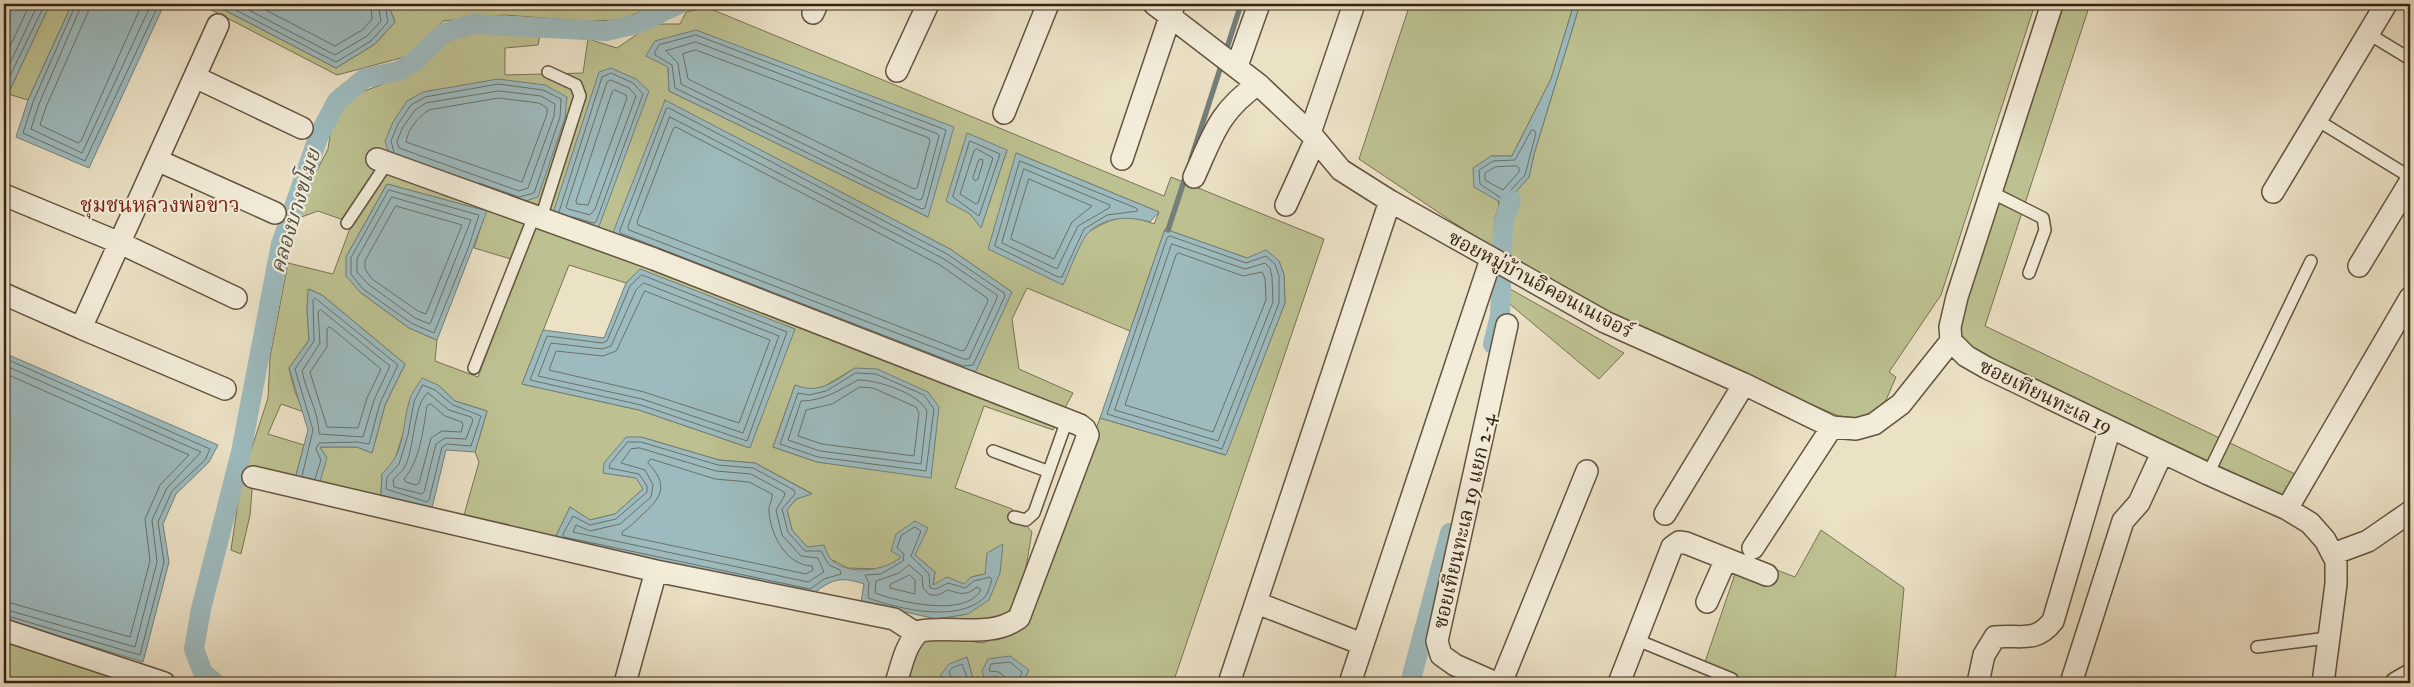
<svg xmlns="http://www.w3.org/2000/svg" width="2414" height="687" font-family="'IM FELL Great Primer','Noto Serif Thai',serif">
<style>
.green{fill:#bdc191;stroke:#7a7252;fill-rule:evenodd}
.water{fill:#9dbbbf;stroke:#747f7a}
.lines{fill:none;stroke-linecap:round;stroke-linejoin:round}
.shore{stroke:#6a7068;stroke-width:1}
.stream{stroke:#747f7a;stroke-width:5.5}
.canal{stroke:#9dbbbf;stroke-width:20}
.service-casing{stroke:#63533f;stroke-width:14}
.minor-casing{stroke:#63533f;stroke-width:24}
.service{stroke:#f2ecd9;stroke-width:11}
.minor{stroke:#f2ecd9;stroke-width:21}
.labels{text-anchor:middle;dominant-baseline:central;stroke-width:4.5;stroke-linejoin:round;paint-order:stroke}
.street-label{font-size:20px;fill:#362412;stroke:#f2ecd9}
.neighbourhood-label{font-size:21px;fill:#7a1f14;stroke:#f2ecd9}
.water-label{font-size:21px;font-style:italic;fill:#555146;stroke:#f2ecd9}
</style>
<rect width="100%" height="100%" fill="#ebe1c5"/>
<filter id="stains"><feTurbulence type="fractalNoise" baseFrequency=".004" numOctaves="4"/><feColorMatrix values="0 0 0 0 .2 0 0 0 0 .09 0 0 0 0 .02 0 0 0 .5 -.17"/></filter>
<radialGradient id="worn" r=".72"><stop offset=".6" stop-color="#630" stop-opacity="0"/><stop offset="1" stop-color="#630" stop-opacity=".3"/></radialGradient>
<path class="green" d="M50,4H72L28,100L8,94Z
M200,4H213L336,68L375,44L395,22L389,7L390,4H659L620,20L585,21L504,15L443,21L412,55L337,75Z
M1410,4H1574L1551,79L1512,156H1491L1502,225L1515,192L1529,177L1534,154L1580,4H2035L1941,295L1889,372L1896,377L1886,400L1866,419L1839,416L1608,318L1541,281L1359,159Z
M2064,4H2090L1985,326L2295,474L2287,498L1965,346L1959,334L1961,319Z
M706,7L1164,196L1171,177L1324,239L1173,683H1022L1029,670L996,676L1003,683H970L973,679L967,657L940,677L950,681L948,683H904L920,644L939,636L982,643L1008,634L1029,609L1100,418L1225,455L1285,303L1284,275L1279,261L1247,258L1165,229L1130,331L1027,288L1012,319L1019,369L1073,393L1053,430L984,406L955,488L1012,509L1032,532C1019,606 1022,632 936,619L968,614L985,574L971,577L964,584L933,586L935,572L915,555L901,557L894,563L879,569L848,568L807,547L792,530L787,510L796,499L811,493L755,463L719,460L641,437L604,473L637,478L643,489L615,514L590,520L570,507L554,540L462,522L479,462L475,452L487,411L455,401L438,385L403,434L394,462L382,474L381,494L432,508L318,488L320,447H357L372,453L385,405L405,364L322,295L309,289L307,310L309,340L289,368L295,392L304,412L281,404L268,434L304,445L295,479L254,466L250,515L241,554L231,550L241,481L268,398L270,357L288,263L333,274L352,223L318,211L296,219L302,199L328,149L331,128L342,106L357,94L403,76L448,37L489,30L540,35L538,45L505,48V75L583,73L588,39L617,48L652,24H680L686,12ZM668,67L928,217L669,91ZM664,100L950,249L1012,292ZM1007,150L981,227L970,214ZM1016,153L1159,212L1154,224C1126,213 1112,217 1087,233ZM387,184L486,211L474,248L521,262L478,377L435,361L437,340L409,328L360,292L346,257ZM569,265L626,283L641,269L750,448L639,410L522,384ZM855,368L858,467L817,462L773,447L795,385L809,390L825,386Z
M1503,285L1624,353L1599,379L1499,295Z
M1821,530L1904,588L1895,683H1746L1705,662L1741,556L1795,577Z
M4,641L132,683H4Z"/>
<path class="water" d="M4,4H50L8,94L4,93Z
M72,4H157L163,7L89,168L16,137L28,100Z
M213,4H390L389,7L395,22L375,44L336,68Z
M1574,4H1580L1534,154L1529,177L1515,193L1503,225L1494,221L1500,202L1474,187L1473,168L1491,156H1512L1551,79Z
M696,30L954,127L928,217L669,91L668,67L646,56L655,41Z
M611,68L636,79L649,91L598,229L552,216L599,72Z
M498,79L545,85L567,97L565,118L538,197L520,203L390,157L385,141L393,122L407,101L423,92Z
M665,100L950,249L1012,292L976,371H962L612,235Z
M967,133L1007,150L981,228L970,214L946,201Z
M1016,153L1159,212L1150,222C1129,216 1105,216 1088,233C1081,240 1068,274 1063,285L988,249Z
M387,184L487,211L437,340L409,328L360,292L346,276V257Z
M1165,229L1247,258L1266,250L1279,261L1284,275L1285,303L1226,455L1100,418Z
M640,269L795,329L750,448L639,410L522,384L543,330L604,338L626,283Z
M308,289L322,295L405,364L385,405L372,453L357,447H320L327,458L318,488L295,479L308,430L289,368L309,340L307,310Z
M4,353L218,445L209,462L176,494L163,524L169,562L143,662L4,619Z
M855,368L877,369L928,392L939,407L931,478L817,462L773,447L795,385C820,395 834,381 855,368Z
M422,378L438,385L455,401L487,411L475,452L446,450L432,508L381,495L382,474C406,451 401,431 409,402C411,393 418,385 422,378Z
M626,437H641L719,460L755,463L812,494L796,499L787,510L792,530L807,547L824,545C826,550 829,559 834,562C851,575 885,571 901,557L891,551L896,534L915,521L928,528L915,555L935,572L933,585L947,577L964,584L971,577L985,574L987,553L1003,544L1000,573L989,600L968,614L936,619L861,602L864,584C841,576 831,579 812,595L554,540L570,507L590,520L615,514L643,489L636,478L603,473L604,463Z
M1010,656L1029,670L1022,683H1003L996,676L985,680L982,671L988,659Z
M967,657L973,679L970,683H948L950,681L940,676L949,664Z"/>
<g class="lines">
<path class="shore" d="M76,4L33,102L23,133L85,161L156,10V4
M82,4L39,104L31,129L82,153L149,9V4
M90,4L88,12L46,107L40,125L78,143L81,141L142,4
M224,4L336,62L371,41L388,22L385,4
M237,4L335,55L367,36L381,21L378,4
M254,4L335,46L362,30L372,19L371,4
M696,35L946,130L925,208L922,209L675,88L672,65L655,55V52L659,45Z
M696,42L938,134L939,136L922,199L918,200L681,84L678,63L666,51Z
M696,50L929,138L930,141L917,188L914,189L688,79L683,54Z
M4,59L30,4
M4,76L38,4
M611,80L629,88L636,96L595,209L590,215L568,209L566,207L607,82Z
M4,88L45,4
M615,90L626,95L627,98L588,205L577,204L576,201L612,92Z
M499,91L541,96L555,104L554,116L528,188L519,191L399,148L397,141L403,127L415,110L426,103Z
M499,98L539,103L547,108V114L522,182L406,142C408,129 418,117 429,110Z
M669,108L947,254L1004,293L1005,296L973,365L963,366L620,233V230L663,117L666,109Z
M670,117L944,259L997,295V298L969,359H964L629,230L628,227Z
M676,127L940,265L987,298L988,301L965,350L962,351L638,225L637,222L673,129Z
M1534,130L1536,133L1525,175L1511,190L1507,199L1504,200L1480,184L1479,170L1493,161L1515,160L1531,131Z
M970,141L1000,154L979,216L953,197Z
M977,149L993,158L978,203L976,204L960,194L974,151Z
M394,152L391,141L398,124L411,105L425,97L498,84L543,90L561,99L560,117L534,193L519,197L479,183
M979,160L982,159L983,162L978,179L975,181L973,178Z
M1020,161L1136,208L1138,211L1107,215L1084,229L1062,277H1058L995,246Z
M1517,166L1519,168V172L1503,190L1485,180V173L1495,167Z
M1024,169L1110,205L1109,208L1078,226L1057,269L1002,243Z
M1029,179L1092,206L1072,222L1054,259L1011,239Z
M389,190L479,215L469,246L434,333L411,323L363,289L351,274V258Z
M392,197L471,220L430,324L415,318L368,284L357,272V259Z
M396,206L462,225L426,314L418,311L372,279L365,269V261Z
M559,212L602,77L611,73L633,83L643,94L596,222L593,223L573,217
M1170,236L1246,263L1266,256L1275,264L1279,276V303L1222,449L1107,414L1167,238Z
M1172,244L1245,269L1265,263L1270,268L1272,277L1273,302L1218,441L1115,410Z
M1179,253L1243,276L1262,272L1265,278L1266,300L1213,432L1125,405L1176,255Z
M642,275L787,332L747,441L641,405L530,380L547,336L602,343L607,341L630,286Z
M644,283L779,336L743,433L642,399L538,376L551,343L602,349L611,346L636,290Z
M645,291L770,340L739,423L644,392L549,370L556,351L603,356L616,351Z
M321,310L390,366L374,400L363,437L319,434C319,412 306,392 302,371L320,343L318,312Z
M330,327L381,369L367,398L358,428L327,427L310,372L327,347V329Z
M4,358L210,449L205,460L172,491L158,522L164,562L140,655L4,615
M4,365L201,452L167,488L152,520L157,562L135,647L4,609
M4,373L189,455L160,485L145,519L150,561L130,637L4,601
M856,373L876,374L924,395L934,409L926,471L818,457L780,444L798,393L809,395L826,391Z
M858,380C878,380 918,393 927,411L921,464L820,451L788,440L801,401C824,401 839,390 858,380Z
M423,385L435,390L453,405L481,416L471,446L447,444L442,447L429,500L427,502L386,489L387,477L399,464L408,435L414,402Z
M860,387L873,388L916,407L919,413L914,456L822,444L798,436L806,410L832,404Z
M428,393L449,410L471,417L473,420L466,439L445,438L436,444L424,492L422,494L394,487L393,480C396,476 401,473 404,468C415,451 413,402 428,393Z
M431,404L445,416L462,422L463,425L461,432L442,431L431,438L419,483L416,485L406,482L404,479C420,460 423,431 427,406Z
M628,442H641L718,465L753,468L794,490L795,494L782,509L788,532L805,551H821L829,565L840,570L841,574L824,579L810,589L564,537L563,534L573,516L590,525L616,519L647,492V486L639,474L609,468L610,464Z
M640,448L716,471L751,474L784,492L785,495L776,510L782,535L801,556L818,558L824,572L808,582L573,532L576,525L590,531L620,524L651,497L653,485L645,470L621,463L631,449Z
M651,459L715,479L749,482L772,494C773,500 768,505 769,512C771,535 786,565 812,566L813,570L806,574L622,535V532C630,527 637,520 644,513C663,496 668,484 648,463Z
M302,476L313,430L295,369L314,341L313,300L315,298L398,365L380,403L369,444L357,442L319,443L316,449L321,460L315,479
M915,527L921,531L911,556L929,574L930,588L936,589L948,583L965,588L974,581L990,577L992,580C990,585 988,594 984,598C957,623 899,609 868,598L869,583L865,575L881,574L903,561L904,554L897,548L901,536Z
M909,565L922,576L923,588L930,595H938L948,590C961,594 966,596 977,587L981,590C966,618 899,602 875,593L876,581L899,573Z
M910,575L915,580V594L890,588V585Z
M954,683L949,672L952,668L962,664L967,677L966,683
M1007,683L1006,678L999,672L989,671L991,664L1010,662L1022,672L1018,683"/>
<path class="stream" d="M1225,54L1241,4
M1191,159L1222,63
M1168,230L1186,175"/>
<path class="canal" d="M1493,344L1500,316L1503,225L1511,200
M215,683L203,673L194,649L201,609L241,452L281,244L319,135L337,101L365,78L399,71L415,61L444,33L472,24L606,31L637,24L679,4
M1410,683L1450,533"/>
<g class="service-casing">
<path id="service" d="M2369,34L2410,59
M2317,120L2410,177
M1991,192L2043,218L2045,230L2029,273
M541,218L580,96L576,85L548,72
M347,223L387,163
M474,368L534,216
M993,451L1047,471
M2208,474L2311,261
M1014,517L1026,520L1034,513L1067,420
M1637,640L1732,679
M2257,647L2327,638"/>
</g>
<g class="minor-casing">
<path id="minor" d="M1154,4L1258,84L1310,133L1341,170L1390,201L1605,322L1744,384L1832,427L1856,429L1874,424L1901,404L1951,341
M2052,4L1957,297L1950,327L1951,341L1966,356L1987,368L2208,474L2287,509L2310,523L2325,540L2336,561V584L2323,683
M813,13L817,4
M1237,66L1259,4
M897,71L928,4
M195,77L302,128
M1004,113L1048,4
M1310,133L1354,4
M377,159L654,259L1080,425L1085,429L1088,435L1019,618C989,639 954,625 920,631C905,644 902,665 896,683
M1122,159L1174,5
M157,160L275,213
M1194,177C1213,135 1219,111 1258,84
M2273,192L2386,4
M4,195L120,243L236,298
M1286,205L1315,141
M2359,266L2410,182
M4,294L81,328L218,25
M81,328L225,389
M253,477L656,571L894,619L917,634
M2287,509L2410,298
M1665,514L1744,384
M1753,548L1832,427
M2333,554L2368,541L2410,512
M1707,602L1726,559
M1257,603L1362,644
M4,630L164,683
M625,683L656,571
M1229,683L1390,201
M1350,683L1491,259
M1496,683L1455,665L1441,655L1437,641L1507,325
M1501,683L1587,471
M1619,683L1672,547L1679,542L1686,543L1767,575
M1978,683L1984,655L1995,637C2020,634 2035,644 2053,621L2110,428
M2071,683L2123,521L2139,503L2162,453
M2396,683L2410,675"/>
</g>
<use href="#service" class="service"/>
<use href="#minor" class="minor"/>
</g>
<g class="labels">
<g class="street-label">
<text transform="translate(1541 284) rotate(28)">ซอยหมู่บ้านอิคอนเนเจอร์</text>
<text transform="translate(2046 396) rotate(26)">ซอยเทียนทะเล 19</text>
<text transform="translate(1464 521) rotate(-77)">ซอยเทียนทะเล 19 แยก 2-4</text>
</g>
<g class="neighbourhood-label">
<text x="160" y="205">ชุมชนหลวงพ่อขาว</text>
</g>
<g class="water-label">
<text transform="translate(295 211) rotate(-73)">คลองบางขโมย</text>
</g>
</g>
<rect width="2414" height="687" fill="none" stroke="#ebe1c5" stroke-width="20"/>
<rect x="5" y="5" width="2404" height="677" fill="none" stroke="#362412" stroke-width="2.5"/>
<rect x="10" y="10" width="2394" height="667" fill="none" stroke="#362412"/>
<rect width="100%" height="100%" filter="url(#stains)"/>
<rect width="100%" height="100%" fill="url(#worn)"/>
</svg>
